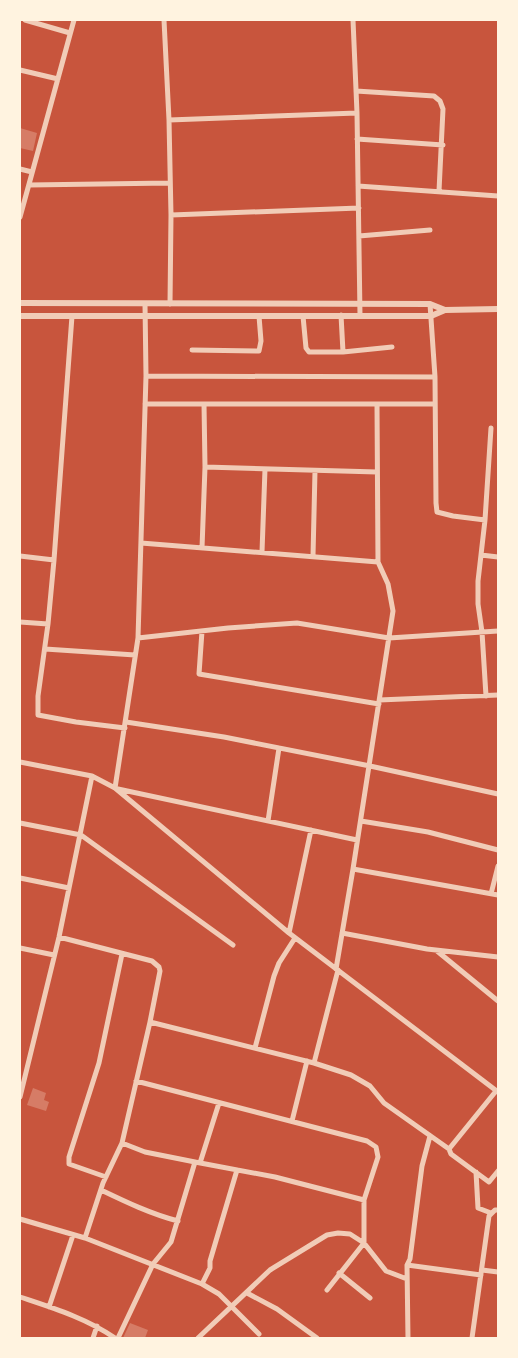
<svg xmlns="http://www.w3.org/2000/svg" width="518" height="1358" font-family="'Crimson Pro',serif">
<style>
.building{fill:#d67c66}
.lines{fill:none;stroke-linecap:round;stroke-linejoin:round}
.minor{stroke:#f1ccb7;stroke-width:5}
.tertiary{stroke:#f1ccb7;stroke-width:6}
</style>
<rect width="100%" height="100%" fill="#c8553d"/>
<path class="building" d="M20,128L37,133L33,151L20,148Z
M33,1088L46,1093L44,1100L49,1102L46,1111L27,1105Z
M130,1323L148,1330L145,1338H123Z"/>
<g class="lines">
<path class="minor" d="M25,20L70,33
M164,20L169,120
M353,20L357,113L360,315
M20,70L58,79
M356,91L434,96L440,101L443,109L439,191
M357,139L443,145
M20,169L32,172
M29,185L170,183
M358,186L498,196
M171,215L359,208
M20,217L74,20
M359,236L430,230
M170,304L171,215L169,120L357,113
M430,304L435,377L436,503L437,512L453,516L485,520L478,581V604L482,632L486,696
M341,315L343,352
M303,316L306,348L309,352H343L392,347
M192,350L259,351L261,341L259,316
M146,376L435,377
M145,404H435
M205,467L377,472
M485,520L491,428
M141,543L378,562
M202,548L205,467L204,404
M262,552L265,469
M481,555L498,557
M20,556L54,560
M313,556L315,471
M20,622L48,624L54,560L72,316
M48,624L38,696V715L76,722L125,728
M202,631L199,674L379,704
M138,638L228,628L297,623L389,638L498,631
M45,649L135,655
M379,700L498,695
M126,722L224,737L370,766L498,794
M20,762L92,776L115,788L289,933L498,1092
M115,788L138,638L146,376L145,304
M118,789L357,840
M268,821L279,748
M361,821L428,832L498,850
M20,823L81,835L233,945
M353,869L498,895
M20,878L69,888
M491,894L498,866
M289,933L311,830
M342,933L427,949L498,957
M59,937L152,961L159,967L160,971L150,1022L314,1063L351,1075L370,1086L384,1103L449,1149L496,1091
M20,948L54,955
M437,951L498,1001
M336,969L353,869L393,611L388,584L378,562L377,404
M255,1048L274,976L279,963L295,938
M314,1063L338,970
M136,1081L367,1141L376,1147L378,1157L364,1200L275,1177L195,1162
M20,1097L59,937L92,776
M292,1121L307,1061
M449,1149L451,1154L489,1182L498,1171
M200,1163L219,1103
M476,1172L478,1208L491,1213
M106,1177L69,1164V1157L99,1063L122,954
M101,1190C126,1202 151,1214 178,1221
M20,1219L85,1238L202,1284L219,1294L259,1334
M85,1238L103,1183L122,1143L150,1022
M407,1265L481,1275
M482,1270L498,1272
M339,1273L370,1298
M202,1284L210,1268V1261L237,1170
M327,1290L364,1243V1200
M247,1293L277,1309L317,1338
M20,1297C53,1308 86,1318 115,1338
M49,1307L73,1235
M93,1338L97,1326
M118,1338L153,1264L171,1242L195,1162L145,1152L122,1143
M198,1338L270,1270L327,1235L338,1233L350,1234L364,1243L386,1271L407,1279
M408,1338L407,1265L410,1259L422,1166L430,1136
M472,1338L489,1216L495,1210H498"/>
<path class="tertiary" d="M20,303L430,304L445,310L498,309
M20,316H431L445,310"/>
</g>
<rect width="518" height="1358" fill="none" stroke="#fff3e0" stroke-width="42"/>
</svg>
